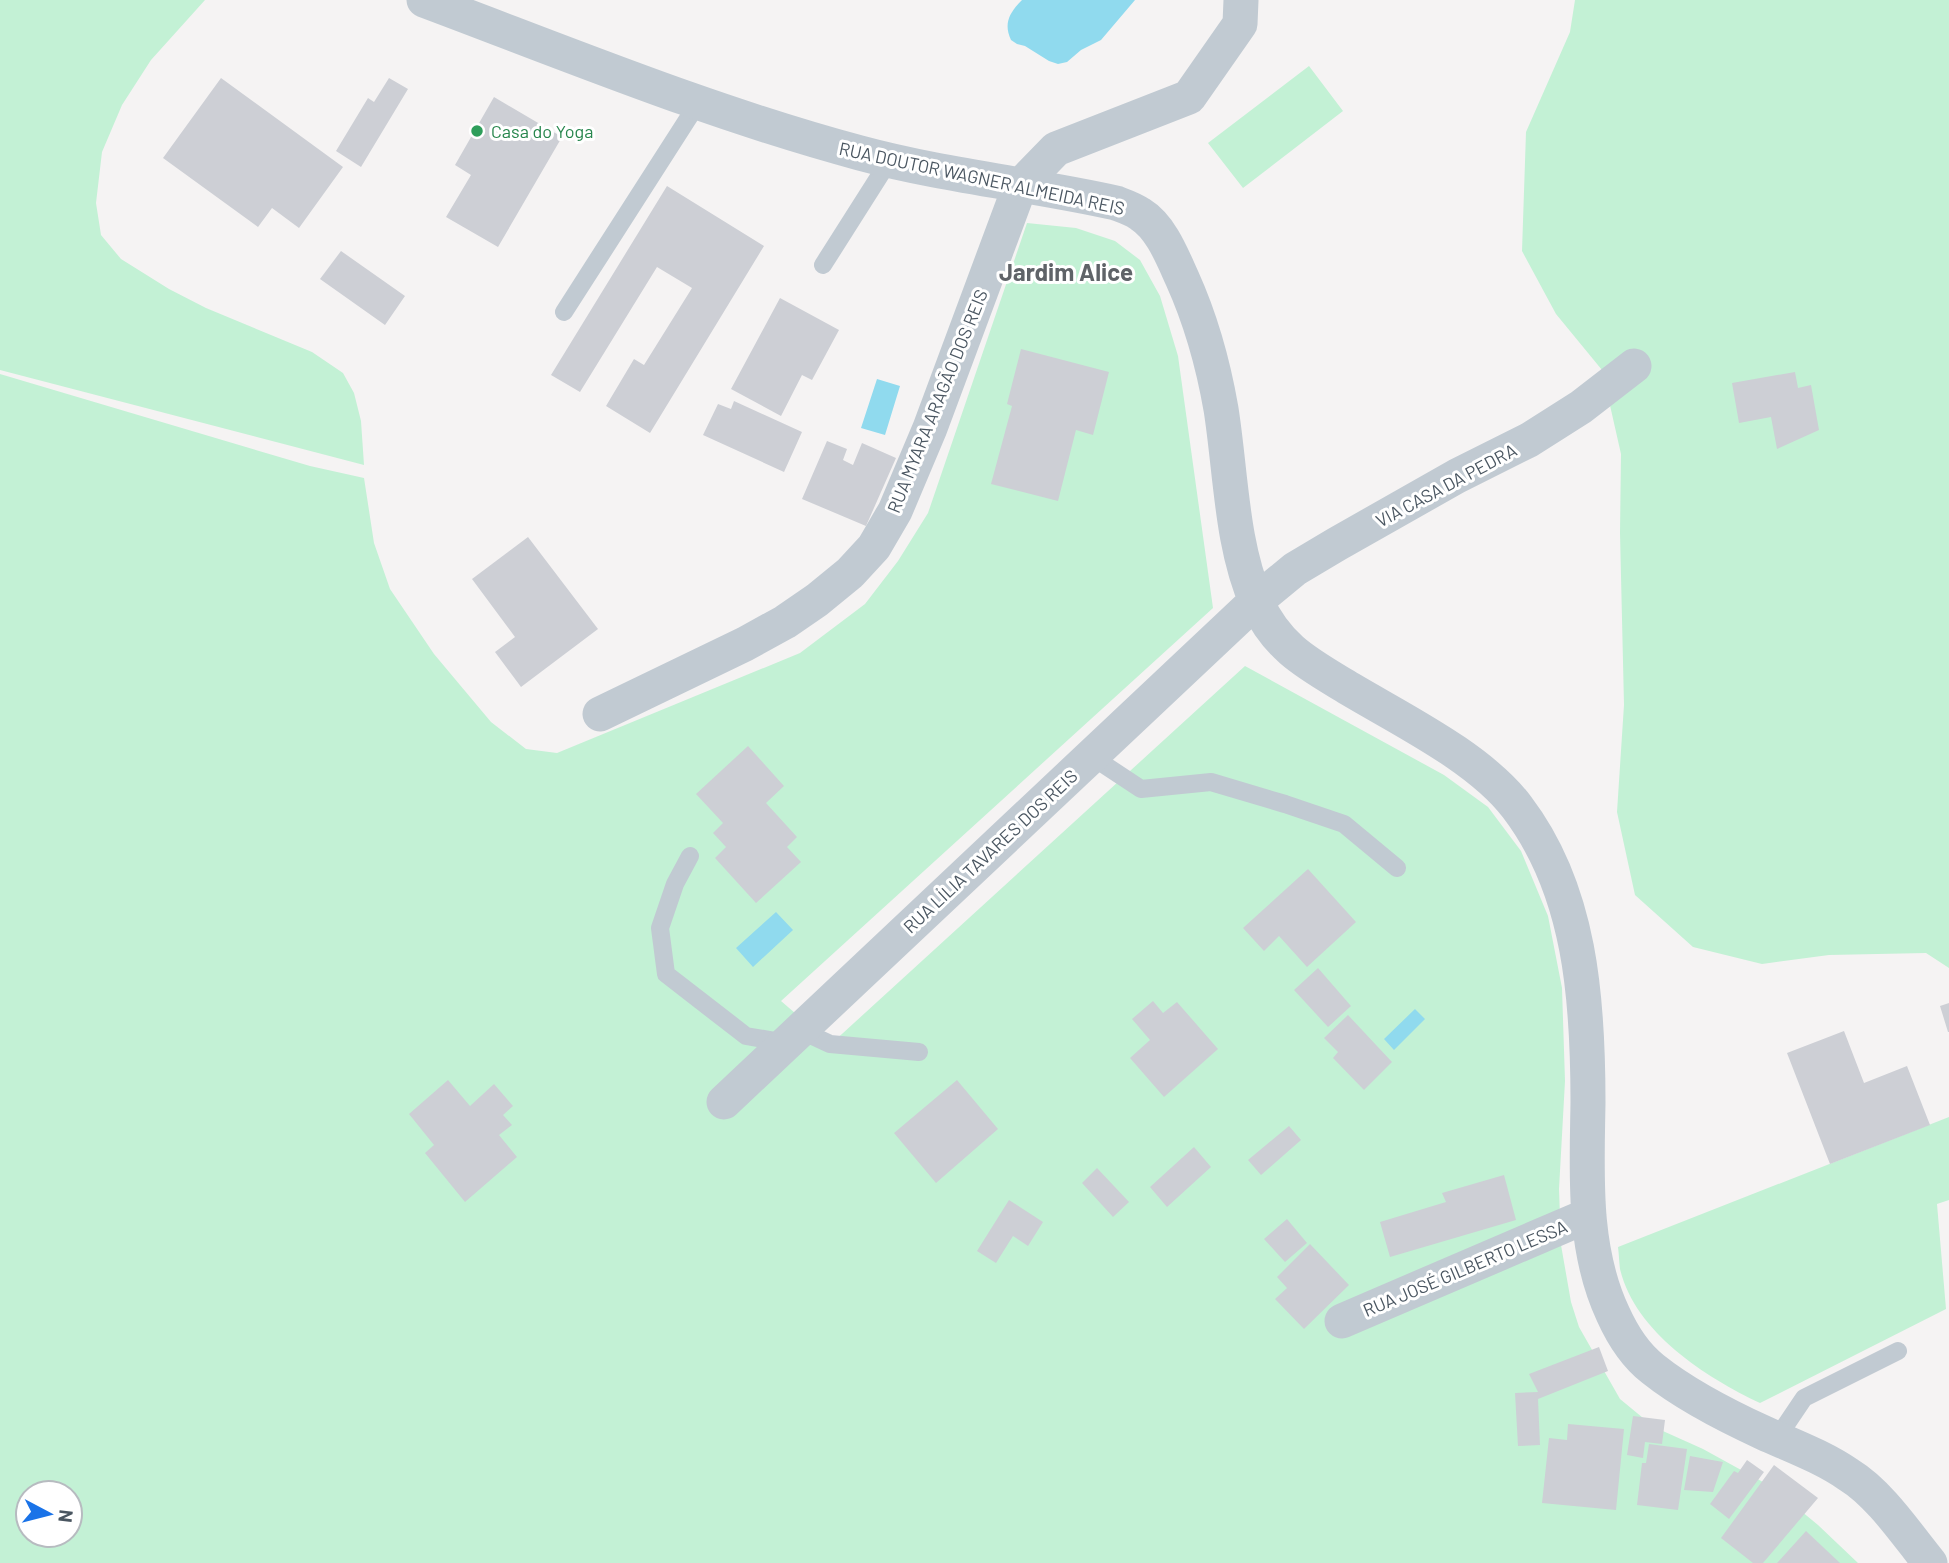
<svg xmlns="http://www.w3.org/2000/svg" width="1949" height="1563" font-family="Barlow,sans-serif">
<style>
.green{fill:#c3f1d5;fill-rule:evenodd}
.water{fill:#90daee}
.building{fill:#cdcfd5}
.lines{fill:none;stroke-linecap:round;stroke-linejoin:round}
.service{stroke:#c1cad2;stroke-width:18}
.minor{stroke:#c1cad2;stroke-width:35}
.leisure-dot{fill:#2e9e5b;stroke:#fff;stroke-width:2.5}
.labels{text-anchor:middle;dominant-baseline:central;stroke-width:6;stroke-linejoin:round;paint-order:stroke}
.leisure-label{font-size:18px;fill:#27864d;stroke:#fff;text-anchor:start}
.street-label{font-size:18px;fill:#4a5661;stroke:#fff}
.district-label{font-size:24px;font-weight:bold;fill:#5f6368;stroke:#fff}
</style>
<rect width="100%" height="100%" fill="#f5f3f3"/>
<path class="green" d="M0,0H205L151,60L122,105L102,152L96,203L101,235L121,259L169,289L206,308L312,352L343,373L354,393L361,421L364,465L0,370Z
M1575,0H1949V968L1926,953L1829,955L1762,964L1693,947L1635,895L1617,812L1624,705L1620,533L1621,454L1602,370L1556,314L1522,251L1526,132L1570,32Z
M1309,66L1343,111L1243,188L1208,143Z
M1027,223L1076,228L1115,241L1140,260L1160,296L1178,356L1213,608L781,1001L831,1044L1245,666L1444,775L1488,807L1521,851L1548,916L1562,988L1565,1081L1559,1189L1561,1245L1571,1302L1579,1327L1620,1399L1654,1427L1703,1449L1772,1487L1818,1525L1858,1563H0V374L310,466L364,478L374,543L390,589L434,654L491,722L526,749L557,753L800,653L865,604L898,561L928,513ZM28,1493H70V1535H28Z
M1949,1117V1200L1937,1204L1946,1309L1760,1403C1705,1377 1635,1332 1620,1269C1619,1262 1619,1254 1618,1247Z"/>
<path class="water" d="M1022,0H1135L1101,40L1081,50L1067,62L1058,64L1049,61L1025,46L1017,44L1011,40C1003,23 1010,12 1022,0Z
M877,379L900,386L885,435L861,428Z
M776,912L793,930L753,967L736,948Z
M1415,1009L1425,1019L1394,1050L1384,1039Z"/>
<path class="building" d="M221,78L343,167L299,228L272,208L258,227L163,158Z
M389,78L408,89L361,167L336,151L368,98L374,102Z
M494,97L562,137L498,247L446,217L471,175L455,165Z
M667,186L764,246L650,433L606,406L634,359L644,365L692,288L657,267L580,392L551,375Z
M341,251L405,296L385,325L320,279Z
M780,298L839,330L812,380L802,375L781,416L731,389Z
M1021,349L1109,372L1093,435L1076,430L1058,501L991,484L1012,406L1007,404Z
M1795,372L1798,388L1811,385L1819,430L1777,449L1771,417L1739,423L1732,383Z
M734,401L802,432L784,472L703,435L718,404L731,409Z
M827,441L847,449L843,460L853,465L862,443L896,458L866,526L802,499Z
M528,537L598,629L521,687L495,652L515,637L472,579Z
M748,746L784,786L766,803L797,837L787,847L801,862L756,903L715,858L726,847L713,833L723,823L696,794Z
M1308,869L1356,922L1307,967L1279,936L1264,951L1243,928Z
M1318,968L1351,1006L1328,1027L1294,990Z
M1153,1001L1163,1013L1177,1002L1218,1049L1164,1097L1130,1058L1150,1040L1132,1019Z
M1949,1003V1032H1948L1940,1006Z
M1348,1015L1392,1062L1364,1090L1333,1058L1338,1052L1324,1038Z
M1844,1031L1864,1083L1907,1066L1930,1125L1830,1164L1787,1053Z
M448,1080L470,1106L494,1084L513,1106L503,1115L512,1125L499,1135L517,1157L465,1202L425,1153L434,1145L409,1114Z
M957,1080L998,1129L936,1183L894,1133Z
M1289,1126L1301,1140L1261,1175L1248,1160Z
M1194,1147L1211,1167L1167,1207L1150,1187Z
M1097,1168L1129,1202L1113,1217L1082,1183Z
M1504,1175L1516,1220L1390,1257L1380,1222L1446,1202L1442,1193Z
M1009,1200L1043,1222L1028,1246L1013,1236L996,1263L977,1251Z
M1287,1219L1307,1243L1285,1262L1264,1239Z
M1310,1244L1349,1285L1304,1329L1275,1299L1287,1288L1277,1277Z
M1599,1347L1608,1371L1538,1399L1540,1445L1518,1446L1515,1393L1538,1392L1529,1374Z
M1633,1416L1665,1420L1662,1444L1645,1442L1643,1458L1627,1455Z
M1568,1424L1624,1429L1616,1510L1542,1503L1549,1438L1567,1440Z
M1649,1444L1687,1449L1678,1510L1637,1505L1642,1463H1646Z
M1690,1456L1723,1462L1713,1492L1684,1490Z
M1747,1460L1764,1472L1729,1519L1710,1504L1734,1471L1738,1473Z
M1774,1465L1818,1498L1763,1563H1753L1721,1538Z
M1806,1531L1840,1563H1777Z"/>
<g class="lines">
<path class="service" d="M823,265L889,161
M564,312L698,103
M1091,756L1141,789L1211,782L1285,804L1344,824L1397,868
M690,856L675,884L660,928L666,974L746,1036L787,1043
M800,1030L830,1044L919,1052
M1777,1438L1804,1398L1898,1351"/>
<path class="minor" d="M424,0C568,54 711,113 860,153C945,176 1031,184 1116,203C1124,206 1133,209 1140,214C1161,227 1172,256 1182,278C1201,320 1213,363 1221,409C1231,472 1231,545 1257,603C1278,649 1309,664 1350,689C1402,720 1480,758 1517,807C1581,891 1588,1000 1588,1102C1587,1173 1582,1248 1613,1314C1622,1334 1635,1355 1653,1369C1683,1393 1729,1417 1764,1433C1793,1446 1823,1457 1849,1475C1880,1494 1907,1535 1930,1563
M600,714L745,644L785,622L817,600L850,573L874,547L895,511L930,428L1020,186L1056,149L1189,97L1240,24L1241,0
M724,1102L1256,601L1295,569L1337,544L1457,476L1529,440L1581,407L1634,366
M1342,1321L1589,1215"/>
</g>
<circle class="leisure-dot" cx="477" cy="131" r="7"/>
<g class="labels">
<g class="leisure-label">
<text x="491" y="131">Casa do Yoga</text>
</g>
<g class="street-label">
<text transform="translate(982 178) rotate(12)">RUA DOUTOR WAGNER ALMEIDA REIS</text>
<text transform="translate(937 401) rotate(-68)">RUA MYARA ARAGÃO DOS REIS</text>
<text transform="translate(1446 485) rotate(-28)">VIA CASA DA PEDRA</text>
<text transform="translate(990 851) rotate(-43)">RUA LÍLIA TAVARES DOS REIS</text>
<text transform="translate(1465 1268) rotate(-23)">RUA JOSÉ GILBERTO LESSA</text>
</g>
<g class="district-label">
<text x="1066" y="271">Jardim Alice</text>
</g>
</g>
<g transform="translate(49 1514) rotate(97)"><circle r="33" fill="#ffffff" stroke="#b7bbc0" stroke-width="2"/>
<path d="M0-5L12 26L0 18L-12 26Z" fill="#1a73e8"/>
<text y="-10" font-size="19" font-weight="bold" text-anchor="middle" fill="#4a5661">N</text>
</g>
</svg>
